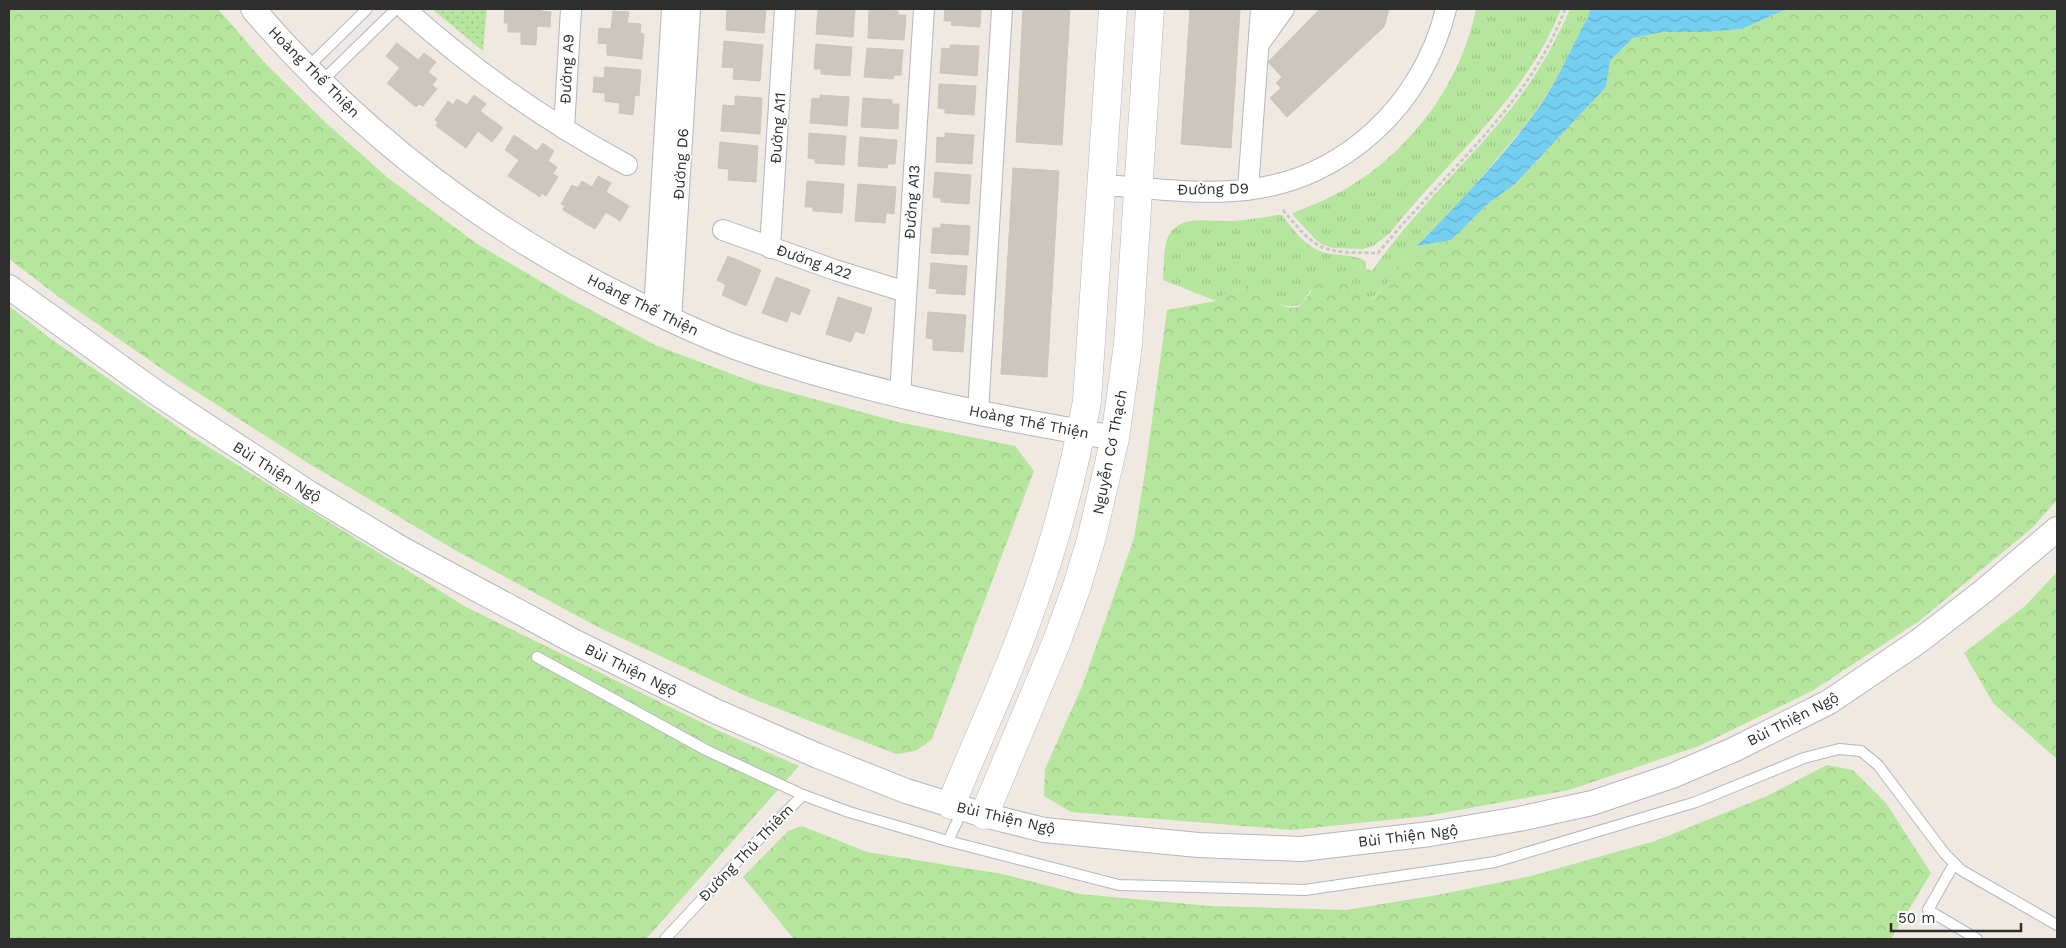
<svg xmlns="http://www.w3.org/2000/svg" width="2066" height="948" font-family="'Work Sans',sans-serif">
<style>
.grass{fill:url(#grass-tufts)}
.forest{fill:url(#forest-crowns)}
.park{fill:url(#park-dots)}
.water{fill:url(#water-waves)}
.building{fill:#cbc7bf;stroke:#cbc5ba}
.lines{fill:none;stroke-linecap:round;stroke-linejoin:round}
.service-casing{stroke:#b4b7c1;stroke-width:12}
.minor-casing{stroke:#b4b7c1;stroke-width:22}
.tertiary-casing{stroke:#b4b7c1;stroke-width:26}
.secondary-casing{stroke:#b4b7c1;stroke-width:29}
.path{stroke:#c9c9c9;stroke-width:3;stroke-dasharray:4 2.5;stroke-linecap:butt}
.service{stroke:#fff;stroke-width:10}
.minor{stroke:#fff;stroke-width:20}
.tertiary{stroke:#fff;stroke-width:24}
.secondary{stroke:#fff;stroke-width:28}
.labels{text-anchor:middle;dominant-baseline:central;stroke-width:4;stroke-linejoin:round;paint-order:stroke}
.street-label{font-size:15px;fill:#2e2e2e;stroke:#fff}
</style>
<defs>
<pattern id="grass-tufts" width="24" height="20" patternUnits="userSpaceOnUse" patternTransform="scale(1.25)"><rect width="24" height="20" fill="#b6e59e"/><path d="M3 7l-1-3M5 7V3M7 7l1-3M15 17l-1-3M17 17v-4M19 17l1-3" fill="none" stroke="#9dc588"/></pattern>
<pattern id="forest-crowns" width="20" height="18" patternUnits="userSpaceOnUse" patternTransform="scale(1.25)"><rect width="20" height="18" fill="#b6e59e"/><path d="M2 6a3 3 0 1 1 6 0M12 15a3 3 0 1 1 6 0" fill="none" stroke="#9dc588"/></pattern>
<pattern id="park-dots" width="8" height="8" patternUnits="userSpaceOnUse" patternTransform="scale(1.25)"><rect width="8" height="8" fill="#b6e59e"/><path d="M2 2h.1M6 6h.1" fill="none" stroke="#9dc588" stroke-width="1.8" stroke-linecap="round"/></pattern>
<pattern id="water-waves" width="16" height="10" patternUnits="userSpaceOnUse" patternTransform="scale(1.25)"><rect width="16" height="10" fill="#75cff0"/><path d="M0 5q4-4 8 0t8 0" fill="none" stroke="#66b2ce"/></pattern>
</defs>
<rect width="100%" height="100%" fill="#efe9e1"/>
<path class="grass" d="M1476,9H1561C1526,99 1448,159 1390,233L1373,246L1363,249L1333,248L1323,245L1316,240L1292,214L1293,213C1312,205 1331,198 1349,187C1413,148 1461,83 1476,9Z
M1570,9H1590L1588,17L1557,78L1533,116L1463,199L1417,246L1385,287L1370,300L1310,290L1302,304C1280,312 1266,296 1250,283L1242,291L1229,290L1216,301L1163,280C1164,267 1163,249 1168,237C1179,213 1211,222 1232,221C1248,220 1263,217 1279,215H1282C1292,228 1304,245 1320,251C1332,256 1359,254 1366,262V269L1372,271C1413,211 1468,163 1512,107C1536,77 1555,43 1570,9Z"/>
<path class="forest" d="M9,9H218L264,62L325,122L388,178L476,243L567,297L655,345L756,383L898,422L1015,446L1034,471L932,739L916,751L896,754L748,697L598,627L455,550L308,463L181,382L67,303L9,259Z
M1787,9H2057V500L2032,528L1919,621L1812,691L1699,746L1569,790L1426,816L1292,830L1071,812L1044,796L1045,769L1083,684L1134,538L1145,472L1167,310L1216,301L1229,290L1242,291L1250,282C1261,291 1289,319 1303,303C1309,295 1314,285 1321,277L1355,284L1371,300L1385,287L1417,246L1451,240L1490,202L1515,184L1606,87L1610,61L1633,38L1663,32H1706L1742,29Z
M9,306L51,339L191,436L466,607L717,730L799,766L646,939H9Z
M2057,572V759L1993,703L1964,653L2025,606Z
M1827,765L1853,770L1886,803L1931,873L1891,939H794L743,877L788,831L802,826L867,852L1002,874L1080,894L1210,906L1346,910L1437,895L1531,876L1655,841L1767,796Z"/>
<path class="park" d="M432,9H487L483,51Z"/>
<path class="water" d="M1590,9H1787L1742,29L1706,32H1663L1633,38L1610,61L1606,87L1515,184L1490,202L1451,240L1417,246C1457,205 1497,163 1532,117C1555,87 1570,50 1588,17Z"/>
<path class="building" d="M505,9H541V11L551,12L550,27L537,26L536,45L521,44V32H508V23H504Z
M727,9H766L764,33L726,30Z
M818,9H855L853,37L816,34Z
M869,9L898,11V15H906L904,40L868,38Z
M945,9H981L980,27L951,25L952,21H944Z
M1023,9H1070L1062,145L1016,142Z
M1190,9H1240L1231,148L1181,144Z
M1320,9H1389L1384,27L1287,117L1270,98L1281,88L1276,83L1282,77L1268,62Z
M613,11L629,12L627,23L641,24L640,33L644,34L642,59L607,55V44L598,43L599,28L611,29Z
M724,41L763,45L760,81L733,79L734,68L722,67Z
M397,43L418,60L424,53L436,62L428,72L437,79L432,85L437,89L423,106L419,104L416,107L387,83L400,68L386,56Z
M816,44L852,47L850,76L821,74V69H814Z
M950,45L979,46L977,76L940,73L942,48L950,49Z
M867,48L903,50L901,75H894L893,79L864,77Z
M605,67L641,70L639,96L635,95L633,115L619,113L620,103L605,101V93L593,92L594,77L604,78Z
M939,84L976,86L974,115L945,113V109L938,108Z
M474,95L486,104L480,111L503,128L492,142L478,131L466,148L436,126L438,122L435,120L448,101L453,105L457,99L467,105Z
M820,95L849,97L847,126L810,123L812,98L820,99Z
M735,96L762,98L760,134L721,131L723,105L735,106Z
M863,98L892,100V104H899L898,129L861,127Z
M809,133L846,136L844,165L815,163V159L808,158Z
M945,133L974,135L972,164L936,162L937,137L945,138Z
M514,135L537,151L543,143L554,151L548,161L557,167L553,174L558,177L546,196L542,193L540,197L508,176L519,160L505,150Z
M860,137L897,140L895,164H888L887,168L858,166Z
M720,142L758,146L756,182L728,180L729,169L718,168Z
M1013,168L1059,171L1047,377L1001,374Z
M935,172L971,175L969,204L941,202V198L933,197Z
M598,176L611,183L606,192L629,206L620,221L606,212L595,229L563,210L565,206L561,204L572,185L578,188L582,181L592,187Z
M807,181L844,184L842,213L813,211V207H805Z
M858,184L896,187L894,214L886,213L885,223L855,221Z
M941,224L970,226L968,255L931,253L933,228H941Z
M728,256L761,270L746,306L722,295L726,285L717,280Z
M931,263L967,266L965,295L936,293L937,289L929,288Z
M776,277L810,290L800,315L791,311L787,322L762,313Z
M838,297L872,308L864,334L855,331L851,342L826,334Z
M928,312L966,315L963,352L933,350V339L926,338Z"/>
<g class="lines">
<g class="service-casing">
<path id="service" d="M307,68L367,9
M321,82L396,9
M537,657L706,750L803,795
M948,841L1119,885L1305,890L1495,862L1696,802L1804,758L1839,749L1861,751L1878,765L1945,854L1961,870L2057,925
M1954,864L1928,910L1977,939
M665,939L747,851L803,795L849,812L948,841L963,809"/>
</g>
<g class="minor-casing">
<path id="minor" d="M405,9C473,70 547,122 627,165
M1259,44L1284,9
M564,129L571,9
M1102,185C1150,188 1198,195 1246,190C1345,179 1423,104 1446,9
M1248,190L1261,9
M723,230L835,270L906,292
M770,248L785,9
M654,312L672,9
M671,320L690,9
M900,395L924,9
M978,412L1002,9"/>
</g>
<g class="tertiary-casing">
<path id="tertiary" d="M253,9C360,134 491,234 640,305C671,320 702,335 735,347C858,391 987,416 1115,438
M9,287L158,394L309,493L402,549L575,642L715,711L818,756L906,791L984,815L1044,830L1198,845L1301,849L1430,834L1519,819L1592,803L1672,776L1733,750L1829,702L1919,641L1985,590L2057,529"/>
</g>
<g class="secondary-casing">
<path id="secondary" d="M951,805C975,744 1004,685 1026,623C1053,551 1073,477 1087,401L1113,9
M984,815L1057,641L1077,586L1091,540L1115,438L1128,345L1150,9"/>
</g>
<path class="path" d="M1283,210C1319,254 1323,252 1378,253C1442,175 1529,106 1565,9"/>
<use href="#service" class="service"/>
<use href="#minor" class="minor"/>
<use href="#tertiary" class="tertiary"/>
<use href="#secondary" class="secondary"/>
</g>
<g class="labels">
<g class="street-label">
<text transform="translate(567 69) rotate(-87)">Đường A9</text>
<text transform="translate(314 72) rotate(45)">Hoàng Thế Thiện</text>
<text transform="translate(778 128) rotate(-86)">Đường A11</text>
<text transform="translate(681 164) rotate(-86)">Đường D6</text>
<text transform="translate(1213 189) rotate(-1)">Đường D9</text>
<text transform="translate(912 202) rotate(-86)">Đường A13</text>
<text transform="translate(814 262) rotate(19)">Đường A22</text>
<text transform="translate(643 305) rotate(26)">Hoàng Thế Thiện</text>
<text transform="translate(1029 422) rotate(11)">Hoàng Thế Thiện</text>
<text transform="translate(1110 452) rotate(-79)">Nguyễn Cơ Thạch</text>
<text transform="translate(277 472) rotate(32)">Bùi Thiện Ngộ</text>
<text transform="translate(631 670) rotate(26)">Bùi Thiện Ngộ</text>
<text transform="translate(1793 719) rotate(-27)">Bùi Thiện Ngộ</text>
<text transform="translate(1006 818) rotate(13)">Bùi Thiện Ngộ</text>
<text transform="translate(1408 836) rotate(-7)">Bùi Thiện Ngộ</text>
<text transform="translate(746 853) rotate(-46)">Đường Thủ Thiêm</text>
</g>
</g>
<rect width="2066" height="948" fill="none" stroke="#2e2e2e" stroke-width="20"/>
<path d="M1891 923v8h130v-8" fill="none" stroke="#2e2e2e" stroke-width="2.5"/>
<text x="1898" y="923" font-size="15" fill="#2e2e2e" stroke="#ffffff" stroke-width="4" paint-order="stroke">50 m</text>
</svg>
